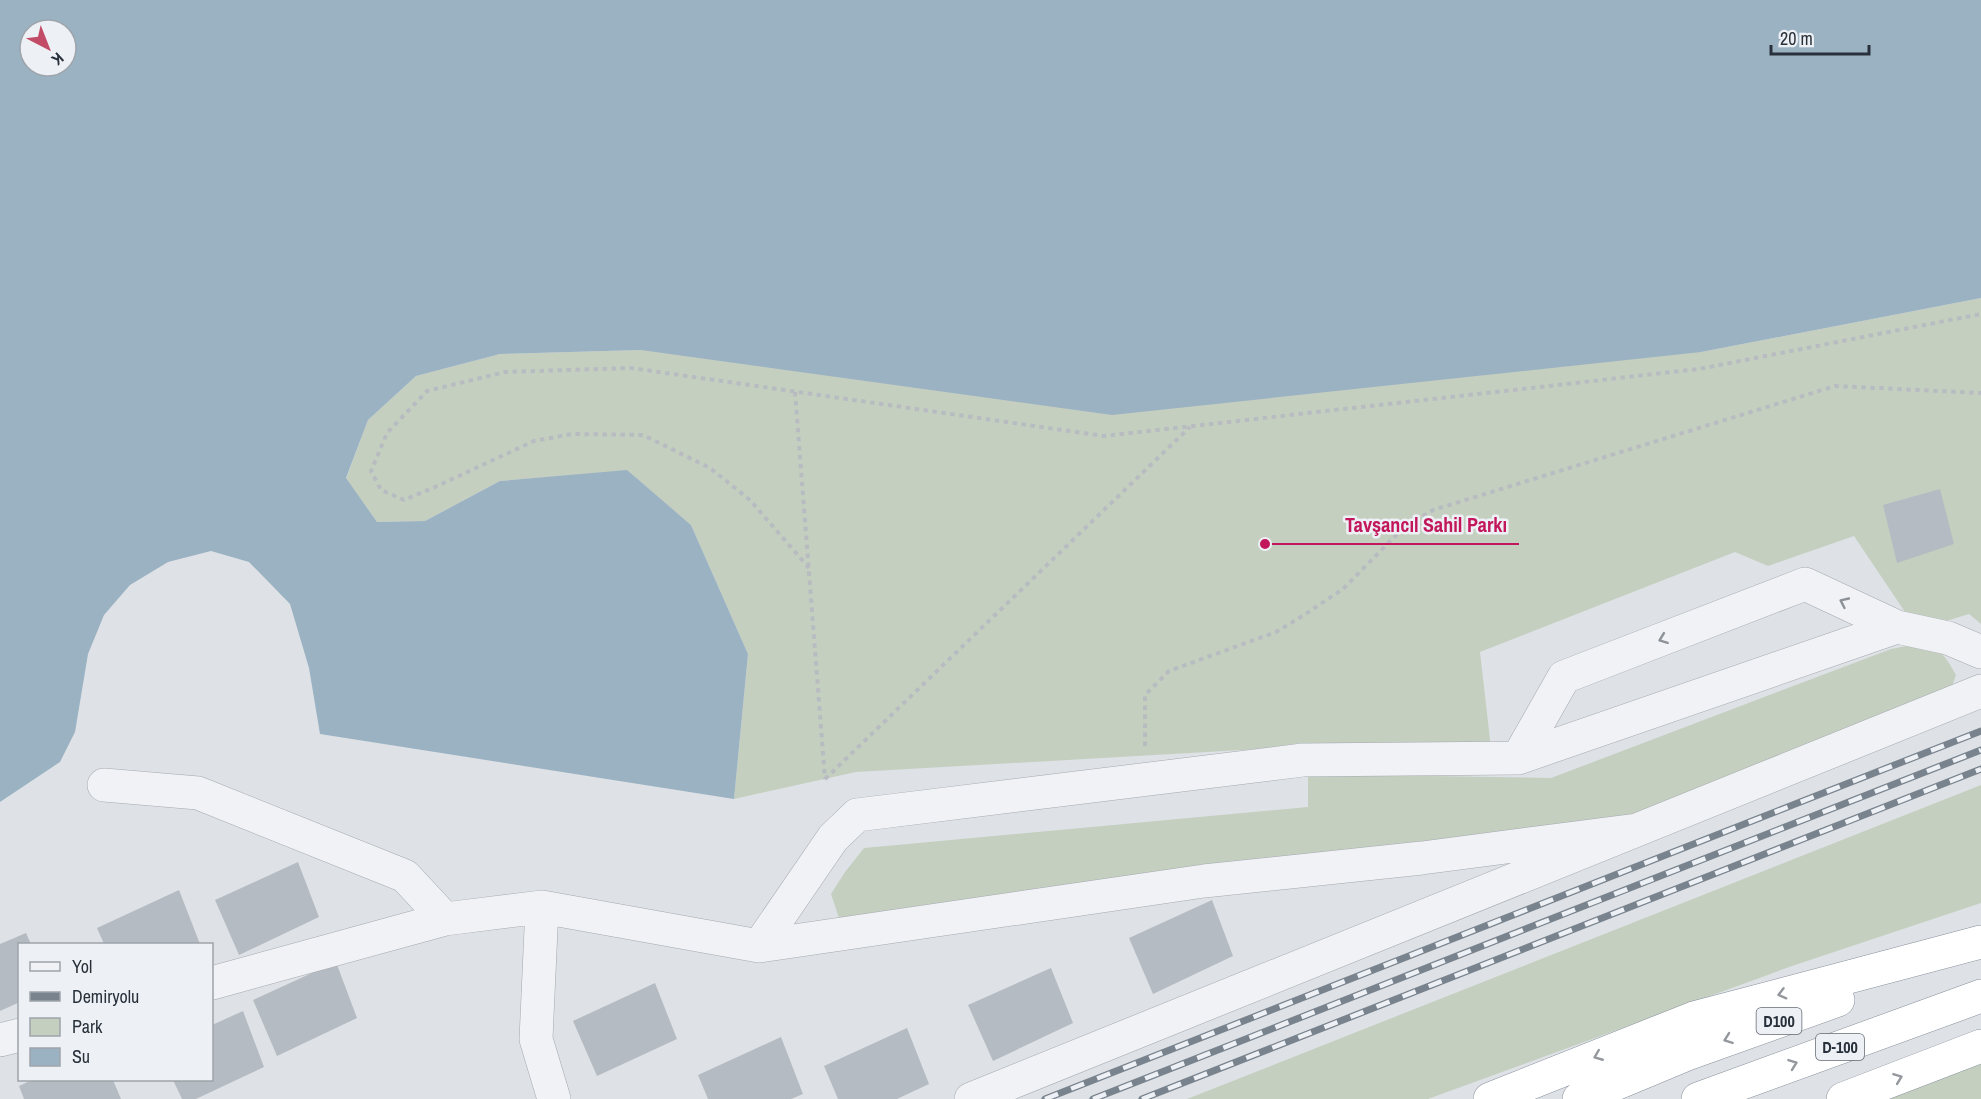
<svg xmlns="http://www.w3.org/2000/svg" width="1981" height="1099" font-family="'Archivo Narrow',sans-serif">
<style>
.green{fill:#c5cfc0}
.water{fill:#9bb2c3;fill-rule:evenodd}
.building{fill:#b5bbc2}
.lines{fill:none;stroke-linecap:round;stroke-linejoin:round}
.minor-casing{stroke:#a4a9af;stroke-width:34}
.highway-casing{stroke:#86909b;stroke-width:34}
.path{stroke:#b8bcc1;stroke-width:4;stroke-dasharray:4.5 4.5;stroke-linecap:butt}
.minor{stroke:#f0f2f5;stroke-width:33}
.highway{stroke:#fff;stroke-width:33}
.rail-casing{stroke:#79838e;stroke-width:7}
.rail{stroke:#edf0f4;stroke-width:4.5;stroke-dasharray:14;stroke-linecap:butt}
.oneway{stroke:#8c9298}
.oneway2{stroke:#94989d}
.labels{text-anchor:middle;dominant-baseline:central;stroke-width:5;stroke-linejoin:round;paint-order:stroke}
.shield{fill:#edf0f4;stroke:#636a72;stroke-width:1.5}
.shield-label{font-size:16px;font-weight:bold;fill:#28313b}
.leader{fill:none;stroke:#c2185b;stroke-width:2}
.callout-dot{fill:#c2185b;stroke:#edf0f4;stroke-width:2}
.callout-label{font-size:20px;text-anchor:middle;font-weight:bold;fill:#c2185b;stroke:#edf0f4;stroke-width:5;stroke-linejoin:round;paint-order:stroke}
</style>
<rect width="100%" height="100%" fill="#dee2e6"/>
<path class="green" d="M1981,298V624L1969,614L1917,630L1854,536L1768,566L1735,552L1480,652L1491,748L1312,746L856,772L734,799L748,654L691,525L627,471L500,481L425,521L377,522L346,479L368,420L416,376L500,354L641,350L1701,352Z
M1912,645C1939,648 1943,651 1956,675L1950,692L1615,826L842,927L831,894L845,872L864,848L1308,807V774L1551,778L1891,649Z
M1981,785V903L1792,966L1428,1099H1187Z
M1981,1062V1099H1885Z"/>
<path class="water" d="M0,0H1981V298L1701,352L1112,415L641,350L500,354L416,376L368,420L346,478L377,522L425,521L500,481L627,470L691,525L748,654L734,799L320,734L309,668L290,604L249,562L211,551L168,562L130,585L104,615L88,654L75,732L60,762L0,802ZM30,30H66V66H30Z"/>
<path class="building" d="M1940,489L1954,544L1897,563L1883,505Z
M298,862L319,917L239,955L215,900Z
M179,890L200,944H104L97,928Z
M1212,900L1233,956L1153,994L1129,938Z
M26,933L31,944H20V1002L0,1011V944Z
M336,962L357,1018L277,1056L253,1000Z
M1051,968L1073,1023L993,1061L968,1005Z
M655,983L677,1039L597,1076L573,1021Z
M243,1011L264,1067L196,1099H182L173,1080H212V1025Z
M907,1028L929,1084L897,1099H838L824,1066Z
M781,1037L803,1094L791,1099H708L698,1075Z
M32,1080H113L121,1099H24L19,1086Z"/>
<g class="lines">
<g class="minor-casing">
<path id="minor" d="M1518,758L1564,677L1805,584L1897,627
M104,785L198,793L405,876L445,919
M542,907L536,1039L554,1099
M759,946L833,838L857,815L1303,760L1518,758L1897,627L1948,638L1981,652
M212,983L445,919L542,907L759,946L1204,881L1422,858L1637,830
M0,1040L20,1035
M971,1099L1981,691"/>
</g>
<g class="highway-casing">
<path id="highway" d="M1490,1099L1694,1018L1981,942
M1579,1099L1687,1054L1838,1000
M1698,1099L1981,996
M1843,1099L1981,1046"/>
</g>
<path class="path" d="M795,392L825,779
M809,568L750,500L710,468L643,435L572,434L534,441L435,487L404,500L381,490L371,471L387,433L427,391L505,372L631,368L1104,436L1699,369L1981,314
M1145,746V695L1169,671L1276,632L1304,615L1343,589L1403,528L1433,510L1835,386L1981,393
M825,779L1190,427"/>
<use href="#minor" class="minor"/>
<use href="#highway" class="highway"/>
<g class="rail-casing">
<path id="rail" d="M1045,1099L1981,731
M1093,1099L1981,750
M1142,1099L1981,769"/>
</g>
<use href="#rail" class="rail"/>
</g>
<defs><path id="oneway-chevron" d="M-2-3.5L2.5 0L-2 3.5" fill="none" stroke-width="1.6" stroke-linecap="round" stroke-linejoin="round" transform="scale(1.5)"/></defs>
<g class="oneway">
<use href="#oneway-chevron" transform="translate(1844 602) rotate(-155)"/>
<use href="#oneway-chevron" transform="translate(1663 639) rotate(159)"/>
</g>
<g class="oneway2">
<use href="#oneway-chevron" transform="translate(1782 994) rotate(165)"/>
<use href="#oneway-chevron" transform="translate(1728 1039) rotate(160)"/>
<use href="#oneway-chevron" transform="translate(1598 1056) rotate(158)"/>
<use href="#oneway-chevron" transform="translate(1793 1064) rotate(-20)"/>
<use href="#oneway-chevron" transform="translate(1898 1078) rotate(-21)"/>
</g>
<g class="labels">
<g class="shield">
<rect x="1756.5" y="1008" width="45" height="26" rx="4.5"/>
<rect x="1816" y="1034" width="48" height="26" rx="4.5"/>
</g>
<g class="shield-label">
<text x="1779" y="1021">D100</text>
<text x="1840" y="1047">D-100</text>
</g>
</g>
<path class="leader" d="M1265 544L1333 544H1519"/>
<circle class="callout-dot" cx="1265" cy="544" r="6"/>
<g class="callout-label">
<text x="1426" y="532">Tavşancıl Sahil Parkı</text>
</g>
<rect x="18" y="943" width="195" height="138" fill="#edf0f4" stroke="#9ea4aa" stroke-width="1.5"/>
<rect x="30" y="962" width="30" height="9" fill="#f0f2f5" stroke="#9ea4aa" stroke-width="1.5"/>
<text x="72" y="973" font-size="18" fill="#28313b">Yol</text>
<rect x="30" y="992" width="30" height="9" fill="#79838e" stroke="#9ea4aa" stroke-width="1.5"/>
<text x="72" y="1003" font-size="18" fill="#28313b">Demiryolu</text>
<rect x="30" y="1018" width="30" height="18" fill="#c5cfc0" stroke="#9ea4aa" stroke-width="1.5"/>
<text x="72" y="1033" font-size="18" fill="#28313b">Park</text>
<rect x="30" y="1048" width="30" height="18" fill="#9bb2c3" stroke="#9ea4aa" stroke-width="1.5"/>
<text x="72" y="1063" font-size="18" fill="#28313b">Su</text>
<g transform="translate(48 48) rotate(138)"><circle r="28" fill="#edf0f4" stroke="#9ea4aa" stroke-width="1.5"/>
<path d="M0-4.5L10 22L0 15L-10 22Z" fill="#c24c68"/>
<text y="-9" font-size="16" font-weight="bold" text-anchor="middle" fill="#28313b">K</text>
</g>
<path d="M1771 45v9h98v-9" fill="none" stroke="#28313b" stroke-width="3"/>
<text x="1780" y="45" font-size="18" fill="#28313b" stroke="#edf0f4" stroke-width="4.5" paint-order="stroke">20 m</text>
</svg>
